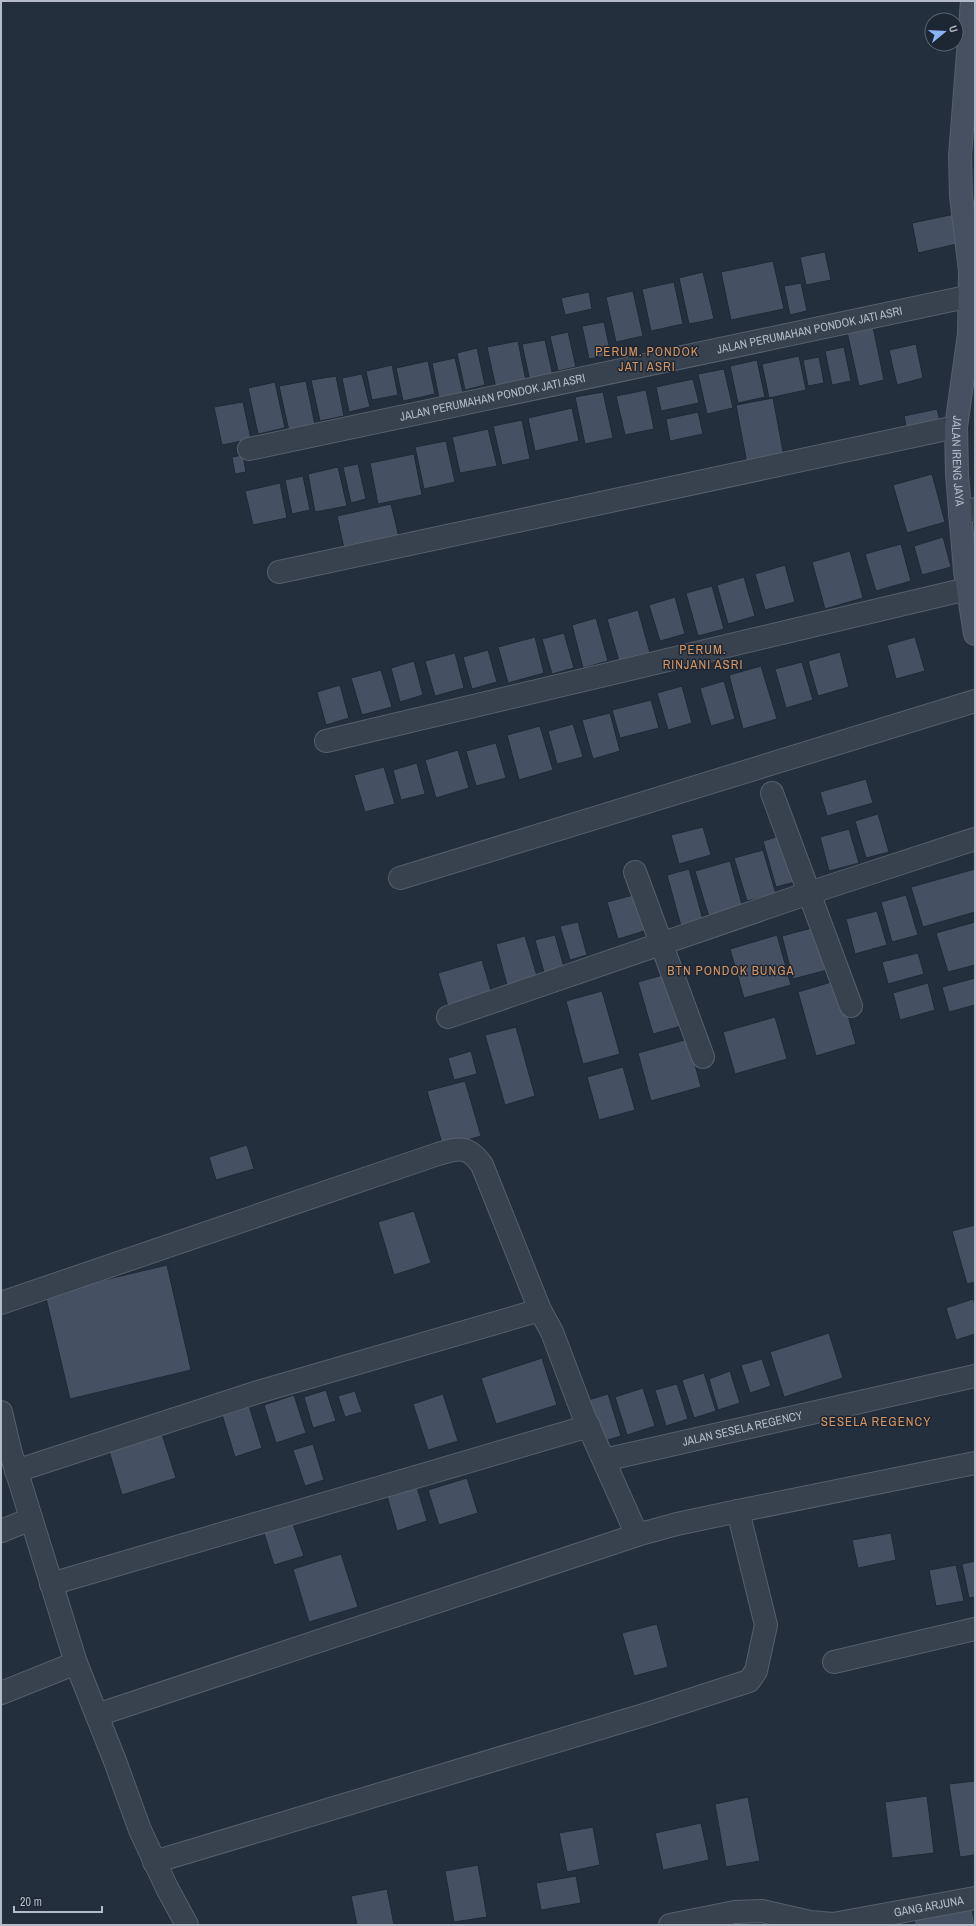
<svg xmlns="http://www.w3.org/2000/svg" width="976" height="1926" font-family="'Archivo Narrow',sans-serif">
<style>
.building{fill:#455162;stroke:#1f2835}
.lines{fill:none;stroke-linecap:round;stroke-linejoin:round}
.street-casing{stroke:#565f6c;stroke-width:24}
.secondary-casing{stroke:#565f6c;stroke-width:24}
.street{stroke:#38414e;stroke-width:22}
.secondary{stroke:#465061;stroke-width:22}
.labels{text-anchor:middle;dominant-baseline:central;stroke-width:3;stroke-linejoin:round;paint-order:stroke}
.street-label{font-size:12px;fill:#b4bcc9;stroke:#1d2633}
.neighbourhood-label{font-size:13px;letter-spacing:1px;fill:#d59563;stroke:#1d2633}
</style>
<rect width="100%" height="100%" fill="#242f3e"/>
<path class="building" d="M955,214L961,243L918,253L912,223Z
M825,252L831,280L806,285L800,257Z
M773,261L784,309L731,320L721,272Z
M703,272L714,319L689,324L679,278Z
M674,282L683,324L651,331L642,289Z
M801,283L807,311L790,315L784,286Z
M633,291L643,336L616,342L606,297Z
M589,292L592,309L565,315L561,298Z
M604,322L611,355L589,359L582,326Z
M873,327L884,380L859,386L847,332Z
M568,332L576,367L558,371L550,336Z
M545,340L553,376L530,381L522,344Z
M518,341L526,381L496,388L487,347Z
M916,344L923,378L897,385L889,350Z
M844,347L851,381L832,385L825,351Z
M477,348L485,385L465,390L457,353Z
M799,356L806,390L769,398L762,364Z
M819,357L824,383L808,386L803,360Z
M455,358L463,393L439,398L432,363Z
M757,360L765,397L738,403L730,366Z
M428,361L435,394L403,401L396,368Z
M392,365L398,395L372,400L366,371Z
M724,369L733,408L707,414L698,374Z
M362,374L370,407L349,412L342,378Z
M336,376L344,416L320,421L311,380Z
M693,379L699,403L661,411L656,387Z
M306,381L315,425L289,431L279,386Z
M275,382L285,428L258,434L248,388Z
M646,390L654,429L625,435L616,396Z
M603,392L613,438L585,444L575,397Z
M773,398L785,462L748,469L736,405Z
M243,402L251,439L222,445L214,407Z
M572,408L579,441L535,451L528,418Z
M937,409L942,429L908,436L904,416Z
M698,412L703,434L670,441L666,419Z
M522,420L530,459L502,465L493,426Z
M488,429L497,466L460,473L452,437Z
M446,441L455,482L424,489L415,447Z
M414,454L422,495L378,504L370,463Z
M243,455L246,472L235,474L232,457Z
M358,464L366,499L351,503L343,467Z
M338,467L347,506L315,512L308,474Z
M932,474L945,522L907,533L893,485Z
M303,476L310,510L292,514L285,480Z
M280,483L287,518L253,525L245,491Z
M391,504L400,541L345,553L337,516Z
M943,537L951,567L922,575L914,546Z
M901,544L911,581L876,591L865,554Z
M850,551L863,598L825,609L812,562Z
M785,565L795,602L765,610L755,574Z
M744,577L755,616L728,624L717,585Z
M712,586L724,629L698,636L686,593Z
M675,597L685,634L660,641L649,605Z
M638,610L650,653L619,661L607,619Z
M596,618L608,661L583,668L572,625Z
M564,633L574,668L552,674L542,639Z
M535,637L544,673L508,683L498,647Z
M915,637L925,671L896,679L887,645Z
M488,650L497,682L472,689L463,657Z
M840,652L849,687L818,696L808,661Z
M455,653L464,688L435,696L425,661Z
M414,661L423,695L400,702L391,668Z
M802,662L813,700L786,708L775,669Z
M761,666L777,719L743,729L729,675Z
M381,670L392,707L362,715L351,678Z
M724,681L735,719L711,726L700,688Z
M340,685L349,718L326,725L317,692Z
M682,686L692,723L668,730L657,693Z
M651,700L659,728L620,738L612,710Z
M610,713L620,751L593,759L582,720Z
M573,724L583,757L557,764L548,731Z
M540,726L553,770L519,780L507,735Z
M496,743L506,778L476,786L466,751Z
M458,750L469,788L436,798L425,760Z
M417,763L425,794L401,800L393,770Z
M384,767L395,804L365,812L354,775Z
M866,779L873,803L827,816L820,792Z
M878,814L889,852L866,858L855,821Z
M703,827L711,855L679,864L671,835Z
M849,829L859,863L829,871L820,837Z
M786,834L799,881L776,887L763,841Z
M763,850L776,894L747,901L734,858Z
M730,861L743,908L709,917L695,871Z
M689,869L703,920L681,926L667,875Z
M975,869V912L923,927L911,887Z
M641,893L651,929L618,939L607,902Z
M906,895L918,935L892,942L881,902Z
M877,911L887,945L855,954L846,919Z
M578,922L587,955L570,960L560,926Z
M975,922V965L948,972L936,933Z
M819,926L831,969L793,979L782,936Z
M555,935L565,971L545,976L535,940Z
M777,935L791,985L744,998L730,949Z
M525,936L537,976L507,985L496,944Z
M918,953L924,974L888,984L882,962Z
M482,960L494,1001L450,1013L438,973Z
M666,974L681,1026L653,1034L638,982Z
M975,978V1005L949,1012L942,987Z
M838,980L856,1044L816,1056L798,992Z
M928,983L935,1010L900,1020L893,993Z
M602,991L620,1054L583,1064L566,1001Z
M775,1017L787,1059L735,1074L723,1032Z
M516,1027L535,1096L505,1105L485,1035Z
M688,1039L701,1087L651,1101L638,1053Z
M471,1051L477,1074L454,1080L448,1058Z
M623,1067L635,1110L599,1120L587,1077Z
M465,1081L481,1136L443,1147L427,1091Z
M247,1145L254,1169L216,1180L209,1157Z
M414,1211L431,1263L394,1275L378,1222Z
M975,1225V1282L967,1284L952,1231Z
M167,1265L191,1370L70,1399L45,1294Z
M973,1299L975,1304V1334L956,1340L946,1308Z
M829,1333L843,1378L784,1397L770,1352Z
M542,1358L557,1405L496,1424L481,1378Z
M762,1359L771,1386L750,1393L741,1365Z
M730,1371L740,1403L718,1410L709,1379Z
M704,1373L716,1411L694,1418L682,1380Z
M677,1384L688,1419L666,1426L655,1390Z
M643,1388L655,1426L627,1435L615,1397Z
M326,1390L336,1421L313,1428L304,1397Z
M355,1391L362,1412L345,1417L338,1396Z
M443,1394L458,1441L428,1450L413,1404Z
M608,1394L621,1436L598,1443L585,1401Z
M294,1395L306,1433L276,1443L264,1405Z
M247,1399L262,1448L235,1457L220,1408Z
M162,1434L176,1478L122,1495L109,1451Z
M313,1444L324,1480L305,1486L293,1450Z
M467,1478L478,1513L439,1525L428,1490Z
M417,1487L427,1521L397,1531L387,1496Z
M293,1524L304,1556L274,1565L264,1533Z
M891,1533L896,1560L858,1568L852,1540Z
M341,1554L358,1607L309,1622L293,1569Z
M975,1561V1597L969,1598L962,1564Z
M956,1565L964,1601L936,1606L929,1570Z
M657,1624L668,1667L634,1676L622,1633Z
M975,1781V1855L960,1857L949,1784Z
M927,1796L934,1853L892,1858L885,1802Z
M748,1797L760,1861L726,1867L715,1804Z
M701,1823L709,1860L663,1870L655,1833Z
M593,1827L600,1865L567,1872L559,1833Z
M478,1865L487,1917L454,1922L445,1871Z
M576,1876L581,1903L541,1910L536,1883Z
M387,1889L394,1925H357L351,1896Z
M971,1904L975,1925H915L913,1917Z"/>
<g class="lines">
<g class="street-casing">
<g id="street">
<path id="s1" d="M249,449L971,296"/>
<path d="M960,515L975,509"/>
<path d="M279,572L956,427"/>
<path d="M326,741L967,589"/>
<path d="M772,793L851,1006"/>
<path d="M635,872L703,1057"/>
<path d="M400,878L975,701"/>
<path d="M448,1017L809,893L975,839"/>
<path d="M1,1303L438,1154C460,1148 468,1145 482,1165L540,1310"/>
<path d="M1,1412L10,1450L76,1663L115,1761L140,1830L167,1888L187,1925"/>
<path id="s2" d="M604,1460L975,1376"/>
<path d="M16,1471L258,1392L540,1310L552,1332L583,1414L637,1535"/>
<path d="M1,1531L31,1519"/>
<path d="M51,1584L589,1426"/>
<path d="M834,1662L975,1629"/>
<path d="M1,1693L76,1663"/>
<path d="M97,1715L637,1535L677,1524L738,1511L975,1463"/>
<path d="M154,1862L647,1714L749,1681L756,1671L766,1625L738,1511"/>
<path id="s3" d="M670,1925L735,1912L762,1911L810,1922L833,1924L975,1898"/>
</g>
</g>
<g class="secondary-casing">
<g id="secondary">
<path id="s4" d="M972,1L960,156L961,196L970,271L969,334L956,427L957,474L965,571L975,634"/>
</g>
</g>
<use href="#street" class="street"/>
<use href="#secondary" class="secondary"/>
</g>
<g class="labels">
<g class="street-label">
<text stroke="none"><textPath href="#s1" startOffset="573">JALAN PERUMAHAN PONDOK JATI ASRI</textPath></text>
<text stroke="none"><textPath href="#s1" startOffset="249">JALAN PERUMAHAN PONDOK JATI ASRI</textPath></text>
<text stroke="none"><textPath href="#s4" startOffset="462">JALAN IRENG JAYA</textPath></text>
<text stroke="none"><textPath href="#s2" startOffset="142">JALAN SESELA REGENCY</textPath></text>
<text stroke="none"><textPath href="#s3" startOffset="263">GANG ARJUNA</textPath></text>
</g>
<g class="neighbourhood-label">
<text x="647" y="351">PERUM. PONDOK<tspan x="647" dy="15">JATI ASRI</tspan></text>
<text x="703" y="649">PERUM.<tspan x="703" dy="15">RINJANI ASRI</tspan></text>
<text x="731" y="970">BTN PONDOK BUNGA</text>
<text x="876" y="1421">SESELA REGENCY</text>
</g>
</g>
<rect width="976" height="1926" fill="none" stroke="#b4bcc9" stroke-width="4"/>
<g transform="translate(944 32) rotate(72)"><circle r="19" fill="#1d2633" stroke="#59626f"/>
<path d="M0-3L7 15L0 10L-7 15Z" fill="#8ab4f8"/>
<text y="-6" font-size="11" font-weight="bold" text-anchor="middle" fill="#b4bcc9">U</text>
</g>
<path d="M14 1906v6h88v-6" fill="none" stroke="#b4bcc9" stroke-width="2"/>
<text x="20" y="1906" font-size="12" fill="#b4bcc9" stroke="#1d2633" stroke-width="3" paint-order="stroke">20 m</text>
</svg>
